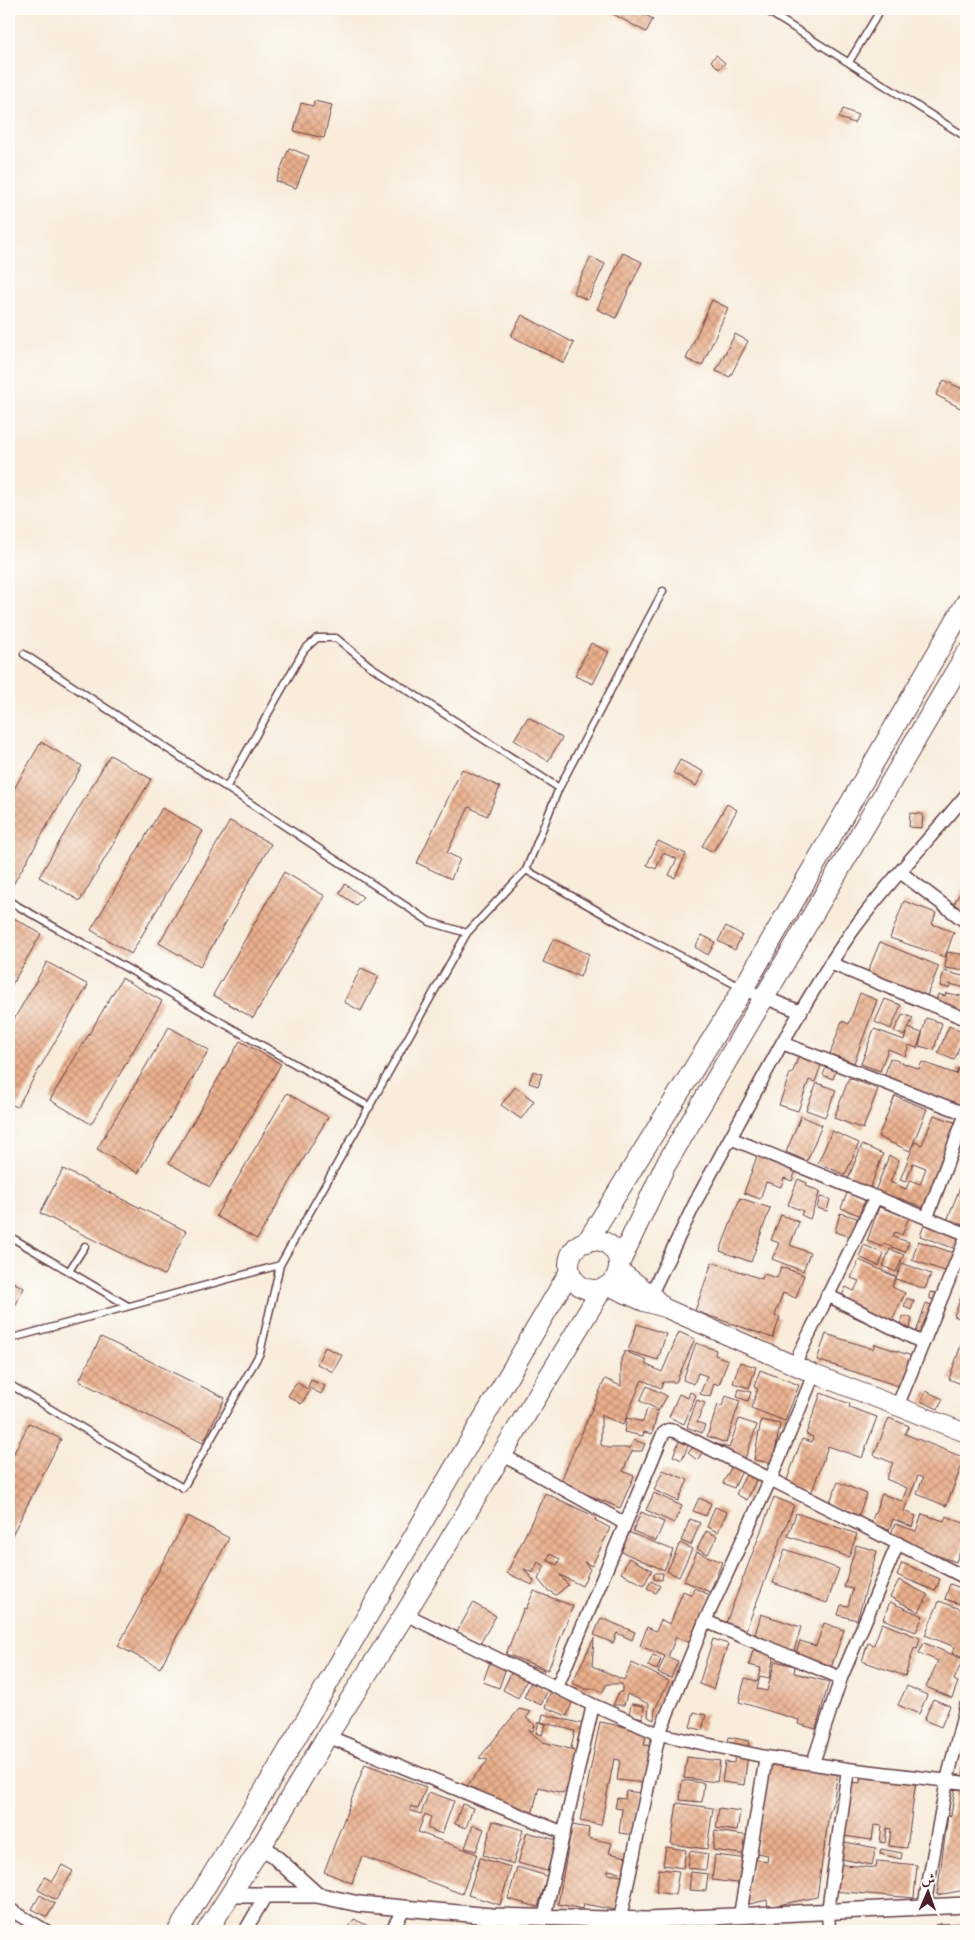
<svg xmlns="http://www.w3.org/2000/svg" width="975" height="1940" font-family="'Libre Bodoni',Amiri,serif">
<style>
.building{fill:url(#building-cross-hatch);fill-rule:evenodd}
.lines{fill:none;stroke-linecap:round;stroke-linejoin:round}
.service-casing{stroke:#643e45;stroke-width:9}
.minor-casing{stroke:#643e45;stroke-width:15}
.tertiary-casing{stroke:#643e45;stroke-width:18}
.secondary-casing{stroke:#643e45;stroke-width:20}
.trunk-casing{stroke:#643e45;stroke-width:22}
.service{stroke:#fff;stroke-width:6}
.minor{stroke:#fff;stroke-width:12}
.tertiary{stroke:#fff;stroke-width:15}
.secondary{stroke:#fff;stroke-width:18}
.trunk{stroke:#fff;stroke-width:20}
</style>
<defs>
<pattern id="building-cross-hatch" width="8" height="8" patternUnits="userSpaceOnUse" patternTransform="scale(1.25)"><rect width="8" height="8" fill="#ebb08d"/><path d="M0 0l8 8M0 8l8-8" fill="none" stroke="#c08f73"/></pattern>
</defs>
<rect width="100%" height="100%" fill="#fdfcf7"/>
<filter id="ink" filterUnits="userSpaceOnUse"><feTurbulence type="fractalNoise" baseFrequency=".02" numOctaves="2"/><feDisplacementMap in="SourceGraphic" scale="10" xChannelSelector="R" yChannelSelector="G"/><feConvolveMatrix kernelMatrix="1 2 1 2 8 2 1 2 1" color-interpolation-filters="sRGB"/></filter>
<filter id="wash" filterUnits="userSpaceOnUse"><feTurbulence type="fractalNoise" baseFrequency=".0096" numOctaves="4" result="noise"/><feDisplacementMap in="SourceGraphic" scale="20" xChannelSelector="R" yChannelSelector="G"/><feGaussianBlur stdDeviation="1.12" result="paint"/><feColorMatrix in="noise" values="0 0 0 0 0 0 0 0 0 0 0 0 0 0 0 0 0 1.4 0 .05"/><feComposite in="paint" operator="in"/></filter>
<g filter="url(#wash)">
<rect width="100%" height="100%" fill="#f8ecda"/>
<g id="blocks">
<path class="building" d="M604,9H634L653,19L646,32Z
M716,55L725,63L719,69L711,61Z
M314,101L332,105L324,138L294,131L301,103L313,106Z
M843,109L858,115L854,123L839,118Z
M289,148L309,156L296,188L276,181Z
M623,253L642,262L616,318L597,309Z
M591,257L605,264L588,300L573,293Z
M712,300L728,308L702,366L686,359Z
M522,315L574,343L564,363L511,336Z
M735,334L748,341L730,377L716,371Z
M944,380L966,391V411L936,395Z
M591,643L609,652L593,684L575,676Z
M528,717L562,738L548,761L514,740Z
M41,742L82,766L11,888L9,887V798Z
M110,755L151,779L80,901L39,877Z
M680,760L704,772L696,786L673,773Z
M462,769L500,787L487,816L469,807L447,853L460,859L451,879L417,863Z
M727,804L737,810L713,852L702,846Z
M162,808L203,831L131,954L91,930Z
M910,813L923,814L922,828L909,827Z
M230,821L271,844L200,967L159,943Z
M658,841L686,854L675,878L669,875L677,859L663,853L656,869L647,865Z
M284,872L325,896L253,1018L213,995Z
M966,882V918L951,909Z
M345,884L363,897L356,905L339,893Z
M904,901L936,913L932,924L954,932L945,957L890,938Z
M9,915L41,934L9,990Z
M726,926L742,935L735,950L718,941Z
M702,935L715,942L708,955L695,947Z
M553,939L589,954L580,977L543,962Z
M880,942L939,966L925,1000L866,976Z
M947,952L966,955V971L945,968Z
M47,962L88,985L17,1107L9,1103V1028Z
M361,968L379,976L361,1011L344,1002Z
M944,971L966,977V988L950,984L949,988L940,986Z
M122,978L162,1001L91,1124L50,1100Z
M860,993L877,1000L854,1063L830,1054L842,1021L849,1024Z
M946,993L966,997L964,1014L935,1007L938,994L945,996Z
M885,999L901,1005L891,1029L875,1022Z
M903,1014L913,1018L904,1036L894,1031Z
M926,1018L942,1023L934,1050L919,1046Z
M949,1026L965,1033L954,1060L938,1053Z
M169,1027L209,1050L138,1173L97,1149Z
M908,1028L922,1033L917,1048L909,1045L905,1056L888,1049L880,1071L861,1064L874,1029L904,1040Z
M240,1041L281,1064L210,1187L169,1163Z
M966,1044V1059L961,1057Z
M800,1052L823,1060L815,1082L809,1080L798,1111L779,1105L790,1073L792,1074Z
M890,1058L919,1069L922,1062L956,1074L958,1068L966,1071V1107L884,1078Z
M827,1065L837,1068L833,1079L823,1075Z
M533,1071L542,1074L538,1086L529,1083Z
M849,1078L878,1089L863,1129L834,1118Z
M817,1083L836,1090L825,1117L806,1110Z
M515,1087L534,1101L521,1119L501,1105Z
M287,1093L328,1117L257,1239L216,1216Z
M895,1096L927,1109L910,1151L878,1137Z
M934,1115L960,1124L925,1208L899,1198L897,1205L873,1196L889,1156L899,1160L890,1182L906,1189L910,1180L920,1184L926,1168L913,1163L906,1182L900,1180L915,1142L922,1145Z
M801,1116L822,1125L807,1161L786,1152Z
M832,1131L859,1143L845,1175L818,1163Z
M862,1145L883,1154L870,1188L848,1179Z
M757,1156L796,1171L792,1181L784,1178L781,1187L766,1182L760,1199L744,1193Z
M63,1169L186,1231L164,1275L40,1213Z
M966,1172V1235L945,1226Z
M798,1179L807,1183L806,1186L820,1191L810,1219L801,1215L803,1211L788,1205Z
M848,1191L866,1198L859,1215L841,1208Z
M820,1197L830,1199L827,1211L817,1208Z
M740,1198L770,1208L751,1262L720,1251Z
M879,1207L909,1217L902,1235L895,1232L893,1237L909,1242L905,1252L884,1244L883,1247L867,1241Z
M840,1213L857,1218L852,1237L835,1232Z
M781,1215L799,1222L790,1245L810,1253L803,1271L772,1259L779,1243L771,1240Z
M925,1223L961,1237L956,1249L920,1236Z
M918,1241L960,1255L954,1274L912,1260Z
M864,1245L884,1254L879,1266L859,1257Z
M890,1249L904,1255L896,1272L883,1266Z
M859,1260L896,1277L892,1287L905,1293L891,1323L900,1327L902,1316L912,1318L910,1329L901,1328L897,1336L836,1309L846,1287L854,1291L859,1281L851,1278Z
M712,1262L762,1279L764,1274L777,1278L781,1267L804,1275L796,1298L783,1293L775,1316L780,1317L773,1338L695,1311Z
M902,1263L931,1274L925,1289L896,1279Z
M9,1280L24,1288L9,1318Z
M966,1284V1321L954,1316Z
M930,1292L938,1293L937,1300L930,1299Z
M907,1298L914,1301L911,1310L904,1307Z
M926,1303L936,1307L926,1339L915,1335Z
M637,1324L666,1334L658,1360L628,1351Z
M966,1331V1386L949,1379Z
M679,1332L695,1339L676,1382H663L661,1388L642,1380L623,1425L601,1415V1445L609,1448H630L634,1440L645,1444L642,1451H632L623,1471L634,1476L620,1508L560,1483L605,1379L621,1386V1359L625,1351L647,1361L645,1364L662,1372Z
M826,1334L873,1349L875,1344L915,1357L905,1388L817,1360Z
M101,1337L225,1398L203,1443L79,1381Z
M696,1343L716,1350L715,1355L728,1360L719,1385L714,1383L710,1397L700,1394L707,1376L698,1373L694,1384L683,1380Z
M325,1347L342,1355L333,1372L317,1364Z
M740,1362L756,1367L749,1388L733,1383Z
M760,1370L799,1385L785,1421L751,1408L758,1389L754,1387Z
M311,1380L325,1386L321,1394L308,1387Z
M297,1382L310,1391L301,1404L288,1396Z
M647,1386L667,1396L659,1410L640,1401Z
M739,1389L751,1392L748,1401L737,1397Z
M926,1391L943,1399L938,1409L921,1401Z
M690,1392L696,1395L684,1424L669,1417L679,1394L688,1398Z
M821,1393L850,1404L849,1407L877,1417L862,1458L828,1446L811,1494L785,1485L802,1439L812,1442L813,1437L806,1434Z
M726,1396L740,1401L726,1443L707,1436L718,1405L722,1406Z
M697,1400L705,1403L697,1422L705,1425L702,1433L687,1427Z
M647,1409L658,1411L652,1434L644,1432L643,1436L624,1432L627,1418L643,1422Z
M889,1418L909,1426L905,1434L965,1458L946,1506L917,1494L923,1478L918,1476L904,1511L916,1516L912,1527L893,1519L889,1530L871,1523L882,1494L902,1501L907,1488L886,1479L893,1463L874,1455Z
M739,1419L757,1425L744,1462L706,1448L708,1441L729,1448Z
M761,1420L780,1424L773,1463L754,1460Z
M29,1423L61,1439L9,1541V1463Z
M680,1439L689,1443L682,1460L673,1456Z
M694,1446L703,1452L697,1460L688,1453Z
M733,1464L743,1469L734,1488L723,1483Z
M663,1470L688,1480L678,1501L654,1490Z
M748,1471L758,1476L747,1500L736,1494Z
M838,1482L867,1494L858,1516L829,1504Z
M545,1493L596,1517L595,1520L610,1528L592,1566L584,1562L590,1569L582,1586L560,1575L568,1585L556,1595L547,1590L538,1579L545,1566L538,1562L533,1573L524,1569L534,1581L532,1585L507,1573ZM550,1554L560,1559L557,1565L547,1560Z
M654,1493L682,1506L674,1523L646,1510Z
M774,1497L794,1505L744,1635L724,1628Z
M699,1498L711,1503L706,1516L693,1511Z
M715,1507L727,1512L718,1532L707,1527Z
M641,1512L664,1522L656,1541L633,1531Z
M796,1513L857,1534L849,1557L788,1536Z
M922,1514L944,1521L946,1516L966,1524V1535L956,1562L889,1539L895,1524L916,1531Z
M188,1516L229,1538L160,1668L118,1646Z
M690,1519L700,1523L691,1545L681,1541Z
M706,1531L717,1536L708,1554L697,1549Z
M628,1532L673,1550L664,1570L620,1551Z
M680,1543L692,1549L679,1577L667,1571Z
M856,1545L877,1551L857,1620L838,1615L841,1605L848,1606L853,1589L844,1587Z
M785,1549L839,1569L827,1603L773,1583Z
M697,1552L722,1562L710,1592L684,1581Z
M629,1558L652,1570L644,1585L621,1573Z
M902,1563L940,1579L935,1591L897,1575Z
M654,1573H663L662,1580L654,1579Z
M899,1580L928,1595L919,1612L890,1597Z
M651,1581L660,1586L656,1593L647,1588Z
M950,1584L966,1590V1606L945,1599Z
M694,1588L710,1595L691,1643L676,1637L668,1657L678,1661L671,1678L658,1673L665,1656L640,1646L647,1627L656,1631L661,1620L670,1624L683,1591L692,1595Z
M534,1591L573,1606L548,1670L506,1654L524,1608L526,1609Z
M939,1601L966,1611V1653L964,1658L952,1653L955,1647L925,1635Z
M890,1602L923,1616L916,1632L883,1619Z
M473,1603L496,1616L478,1647L456,1634Z
M761,1614L801,1627L794,1651L754,1638Z
M601,1618L635,1632L632,1640L617,1633L613,1643L594,1635Z
M824,1623L844,1630L830,1671L794,1659L800,1641L816,1646Z
M882,1623L920,1638L917,1649L914,1648L905,1676L862,1661L868,1643L874,1645Z
M594,1638L592,1666L624,1680L632,1663L669,1681L655,1709L654,1720L648,1717L649,1704L627,1694L624,1705H613L619,1692H622V1684H607L602,1693L596,1689H585L572,1683Z
M713,1639L728,1644L713,1689L699,1684Z
M924,1643L963,1659L954,1680L958,1682L952,1698L926,1687L938,1661L919,1653Z
M753,1650L774,1656L769,1678L760,1676L757,1689L767,1691L775,1661L795,1666L794,1673L829,1682L816,1729L798,1724L799,1720L739,1702L745,1678L757,1681L761,1668L749,1665Z
M653,1655L661,1659L657,1670L648,1666Z
M490,1662L506,1668L499,1688L483,1682Z
M532,1666L544,1670L542,1676L530,1672Z
M512,1671L528,1678L518,1698L503,1690Z
M531,1682L548,1690L541,1705L524,1697Z
M907,1686L927,1695L919,1714L898,1705Z
M551,1691L573,1700L567,1716L545,1707Z
M933,1699L950,1706L941,1727L924,1720Z
M631,1704L644,1706L643,1718L629,1715Z
M519,1709L531,1712L526,1718L535,1725L533,1731L528,1730L543,1742L574,1750L571,1748L575,1731L541,1722L543,1714L587,1725L572,1781L563,1793L539,1787L532,1815L462,1792L488,1760L479,1758Z
M694,1712L706,1715L702,1730L690,1727Z
M539,1722L546,1724L542,1735L536,1733Z
M600,1722L647,1731L644,1745L652,1746L645,1783L617,1780L620,1760L614,1759L601,1825L580,1821Z
M729,1737L749,1741L747,1750L727,1746Z
M735,1753L748,1754L744,1785L722,1782L725,1762L734,1763Z
M965,1754H966V1775H963Z
M687,1757L720,1761L717,1782L684,1778Z
M771,1760L838,1770L834,1799L829,1814L817,1897L768,1907L767,1900L745,1905L753,1859L767,1862L768,1855L756,1853Z
M365,1764L426,1787L418,1809L411,1806L409,1810L421,1814L429,1792L454,1801L442,1834L427,1828L431,1817L425,1814L418,1832L477,1854L462,1894L362,1856L352,1883L324,1872Z
M861,1773L916,1780L907,1848L889,1846L891,1829L887,1828L885,1843L880,1842L882,1826L874,1825L872,1840L843,1836L850,1782L860,1783Z
M682,1780L704,1783L702,1802L680,1800Z
M956,1782L966,1784V1890L937,1895L948,1815L951,1816Z
M626,1791L641,1793L635,1835L619,1833L622,1809L615,1808L617,1798L625,1799Z
M677,1803L713,1808L707,1849L671,1844Z
M462,1804L473,1808L466,1828L455,1824Z
M719,1808L740,1811L737,1831L716,1828Z
M493,1821L523,1830L513,1864L483,1855Z
M473,1825L484,1829L476,1851L465,1848Z
M572,1825L589,1828L588,1838L612,1843L609,1853L627,1857L624,1873L608,1870V1874L622,1876L616,1910L584,1904L583,1909L558,1904Z
M715,1831L750,1836L747,1855L713,1850Z
M527,1832L556,1840L547,1871L518,1863Z
M840,1841L876,1848L872,1865L837,1858Z
M666,1847L686,1850L683,1868L663,1865Z
M881,1849L902,1853L901,1859L880,1854Z
M690,1851L708,1854L706,1870L688,1868Z
M715,1855L748,1859L745,1884L712,1880Z
M480,1858L511,1867L500,1905L468,1895Z
M877,1861L917,1865L914,1898L833,1891L835,1864L876,1868Z
M62,1865L73,1871L56,1900L38,1890L45,1877L53,1881Z
M517,1867L547,1876L538,1907L508,1899Z
M659,1869L679,1871L675,1895L656,1892Z
M691,1872L708,1874L706,1891L689,1890Z
M40,1895L55,1904L47,1917L32,1909Z
M354,1919L378,1931H347Z"/>
</g>
</g>
<g filter="url(#ink)">
<use href="#blocks" fill-opacity="0" stroke="#643e45" stroke-width="1"/>
<g class="lines">
<g class="service-casing">
<path id="service" d="M764,9L966,137
M849,62L881,9
M663,591L559,788L526,870L644,937L742,988
M24,654L430,922L467,933
M226,788L304,650L317,638H336L370,666L559,788
M9,901L370,1107
M9,1236L128,1306
M69,1271L85,1246
M9,1339L280,1265L467,933L526,870
M9,1384L183,1488L260,1353L280,1265"/>
</g>
<g class="minor-casing">
<path id="minor" d="M900,872L966,922
M830,963L966,1019
M743,989L801,1012
M782,1043C805,1004 827,966 853,930C888,882 929,840 966,795
M730,1138L966,1234
M927,1217L966,1113
M651,1294L697,1199L782,1043L966,1114
M827,1295L923,1343
M794,1365L876,1197
M897,1407L966,1238
M501,1454L624,1523
M405,1614L593,1705L659,1734L766,1757L848,1769L966,1783
M705,1621L841,1678
M557,1687L663,1434L668,1430L675,1431L966,1578
M327,1736L564,1833
M813,1763L841,1678L898,1543
M924,1907L947,1780L966,1706
M9,1909L46,1931
M740,1915L766,1757
M544,1918L593,1705
M620,1919L659,1734L705,1621L771,1478L814,1374
M245,1931L266,1895
M391,1931L404,1909
M485,1931L492,1916
M829,1931L828,1911L848,1769
M939,1931L966,1930"/>
</g>
<g class="tertiary-casing">
<path id="tertiary" d="M262,1845L317,1895
M230,1895H317L359,1904L492,1916L647,1920L966,1905"/>
</g>
<g class="secondary-casing">
<path id="secondary" d="M619,1270L651,1294L661,1304
M608,1286L644,1302L665,1308L814,1374L966,1433"/>
</g>
<g class="trunk-casing">
<path id="trunk" d="M569 1265a25 25 0 1 1 50 0a25 25 0 1 1-50 0Z
M587,1242L743,989L966,603
M619,1264L665,1166L966,654
M178,1931L275,1773L570,1271
M207,1931L262,1845L327,1736L405,1614L602,1289"/>
</g>
<use href="#service" class="service"/>
<use href="#minor" class="minor"/>
<use href="#tertiary" class="tertiary"/>
<use href="#secondary" class="secondary"/>
<use href="#trunk" class="trunk"/>
</g>
</g>
<rect width="975" height="1940" fill="none" stroke="#fdfcf7" stroke-width="30"/>
<g transform="translate(928 1892) rotate(2)" stroke="#fdfcf7" stroke-width="4" paint-order="stroke">
<path d="M0-4L9 19L0 12L-9 19Z" fill="#4a1f2b"/>
<text y="-8" font-size="14" font-weight="bold" text-anchor="middle" fill="#4a1f2b">ش</text>
</g>
</svg>
